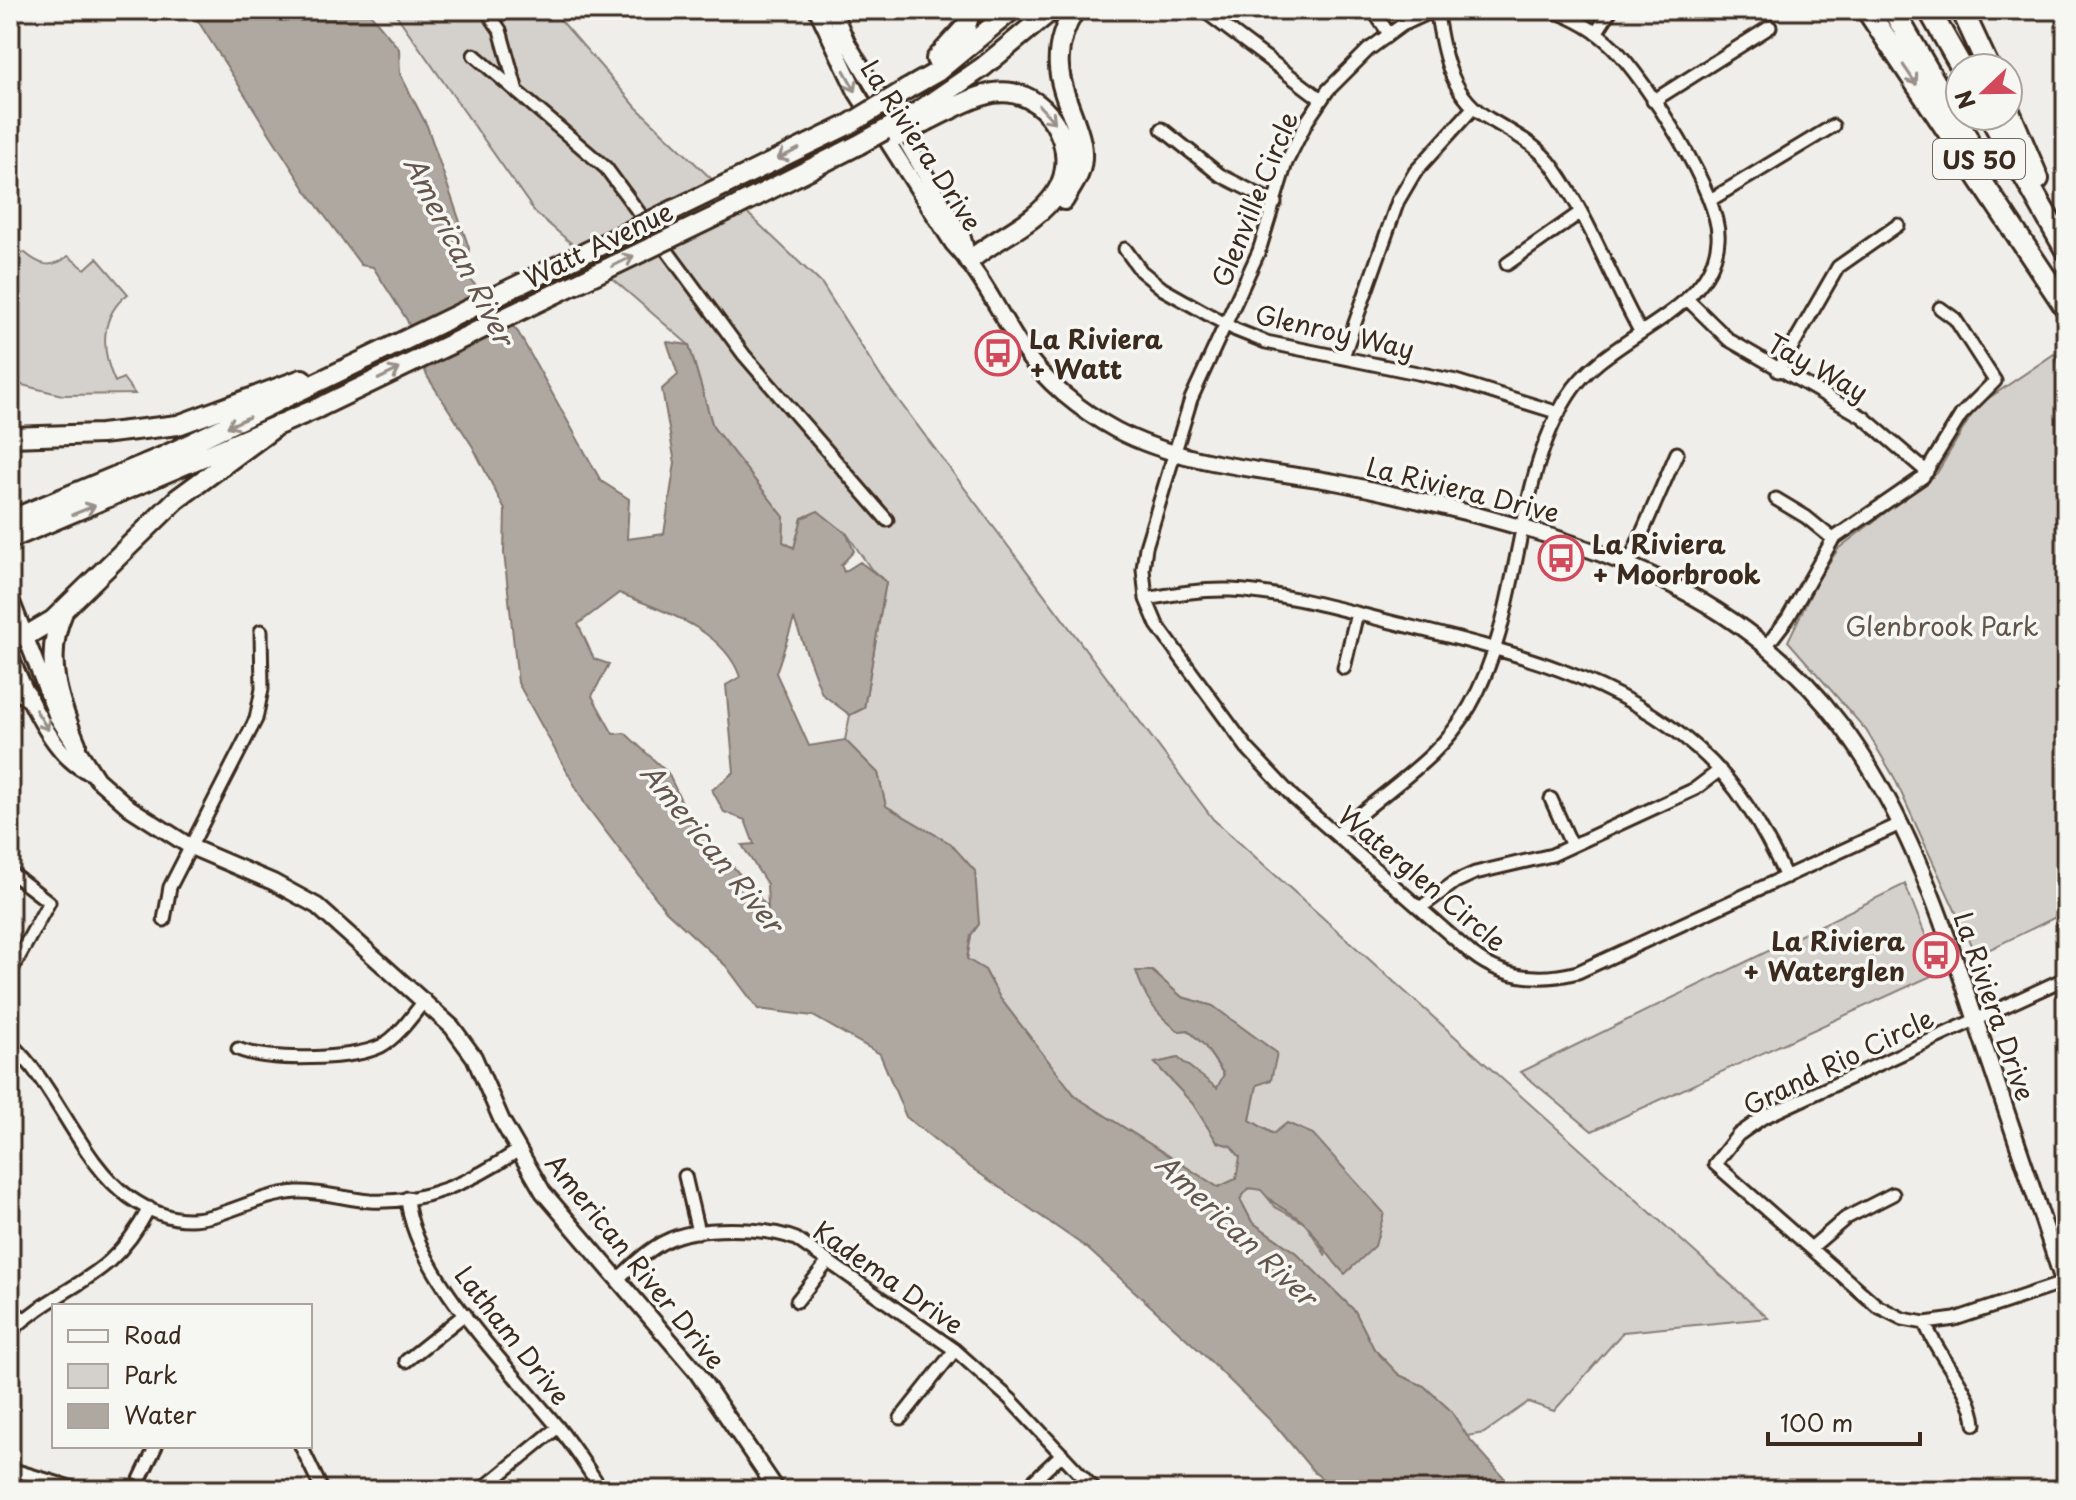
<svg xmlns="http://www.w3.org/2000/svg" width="2076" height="1500" font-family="'Playpen Sans',sans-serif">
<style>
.green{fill:#d4d1cc;stroke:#887e75;stroke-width:2}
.water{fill:#afa8a1;stroke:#81766d;stroke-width:2;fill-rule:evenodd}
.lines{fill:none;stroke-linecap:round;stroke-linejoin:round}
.minor-casing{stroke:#3b2a1e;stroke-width:17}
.tertiary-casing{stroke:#3b2a1e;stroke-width:20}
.primary-casing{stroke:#3b2a1e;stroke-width:24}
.motorway-casing{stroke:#3b2a1e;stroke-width:26}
.minor{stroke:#f6f6f2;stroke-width:11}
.tertiary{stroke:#f6f6f2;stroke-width:14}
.primary{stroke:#f6f6f2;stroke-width:18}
.motorway{stroke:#f6f6f2;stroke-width:20}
.primary-bridge-casing{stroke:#3b2a1e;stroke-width:24;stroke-linecap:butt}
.primary-bridge{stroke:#f6f6f2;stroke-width:18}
.oneway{stroke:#989088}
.labels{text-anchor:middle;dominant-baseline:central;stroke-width:7;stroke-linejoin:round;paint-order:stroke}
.shield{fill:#f6f6f2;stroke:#73675e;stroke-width:2}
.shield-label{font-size:24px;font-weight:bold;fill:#3b2a1e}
.street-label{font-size:26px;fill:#3b2a1e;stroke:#f6f6f2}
.poi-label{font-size:26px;font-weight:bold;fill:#3b2a1e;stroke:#f6f6f2;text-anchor:start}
.park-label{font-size:26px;fill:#61544a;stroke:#f6f6f2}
.water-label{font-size:28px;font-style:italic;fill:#64564c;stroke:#f6f6f2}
</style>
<rect width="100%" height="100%" fill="#efeeea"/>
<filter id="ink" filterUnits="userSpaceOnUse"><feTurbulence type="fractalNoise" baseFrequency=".0125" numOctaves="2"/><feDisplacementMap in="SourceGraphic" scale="16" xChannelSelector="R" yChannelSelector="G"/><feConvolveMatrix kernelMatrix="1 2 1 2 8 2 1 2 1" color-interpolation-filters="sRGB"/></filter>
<g filter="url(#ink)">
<path class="green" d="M393,10H552L637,108L822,284L881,377L1213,819L1768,1318L1623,1332L1554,1411L1528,1402L1484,1433L1467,1436L1451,1411L1424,1386L1399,1375L1374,1349L1355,1311L1296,1253L1252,1222L1240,1199L1248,1188L1261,1189L1275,1207L1305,1223L1326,1256L1274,1134L1250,1120L1257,1085L1213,1006L1182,997L1152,971L1179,1031L1188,1030L1204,1045L1224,1075L1217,1089L1178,1058L1155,1063L1193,1104L1217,1142L1231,1146L1241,1158L1236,1179L1218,1188L1076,1097L1000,998L985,970L967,960L971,935L979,924L951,844L886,806L878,773L845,740L850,715L864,708L886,582L871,569L847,534L802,518L794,548L783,542L784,517L713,427L689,345L535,212Z
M24,252C39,265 51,270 68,256L85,269L97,258L128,294C99,316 101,351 115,382L123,378L135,394L62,395L10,382V263Z
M2054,354L2066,376V912L1976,956L1894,777L1866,730L1788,641L1818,579L1839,548L1937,473L1977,406Z
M1905,884L1940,972L1592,1131L1521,1072Z"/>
<path class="water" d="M191,10H367L399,49L400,74L427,126L469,248L466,275L518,332L601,481L629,499L627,539L664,534L675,463L662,389L678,375L667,342L689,345L713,427L784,517L783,542L794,548L802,518L818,511L847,534L854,551L841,565L844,572L860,562L886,582L864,708L850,715L822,694L794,619L776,673L809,746L845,740L878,773L886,806L951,844L975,871L979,924L971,935L967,959L985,970L1000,998L1076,1097L1218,1187L1236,1179L1240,1157L1231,1146L1217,1142L1193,1104L1155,1063L1178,1058L1217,1088L1224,1074L1204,1045L1188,1030L1179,1031C1155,1014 1145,998 1136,971H1152L1182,997L1213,1006L1277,1053L1271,1080L1257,1085L1250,1120L1273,1134L1287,1123L1313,1134L1384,1213L1375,1246L1345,1274C1329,1259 1320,1239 1305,1224C1292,1210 1277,1210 1261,1190L1249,1188L1240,1199L1252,1222L1296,1253L1355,1311L1374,1349L1399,1375L1424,1386L1451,1411L1467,1436L1515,1490H1336L1314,1472L1276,1426L1200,1351L1087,1248L963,1162L906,1117L880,1054L813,1016L758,1009L726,966L666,911L585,804L518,683L504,553L505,510L473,447L427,376L407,320L373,267L361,265L305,189ZM619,593C661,610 724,629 740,677L726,685L734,772L712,790L724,812L745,820L754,844L742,845L767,884L768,908L686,811L668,773L625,733L613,734L592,696L609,664L594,659L578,624Z"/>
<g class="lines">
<g class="minor-casing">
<path id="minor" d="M486,10L500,30L517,91
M1203,10L1321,99
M1373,10L1389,34
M1435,10L1402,25L1368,50L1328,90L1307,121L1286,163L1259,251L1191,399L1146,547L1143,569L1146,599L1157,625L1247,748L1293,797L1472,954C1504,979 1540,982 1578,972L1898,825
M1436,10C1444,54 1449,96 1491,120C1515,134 1538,145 1554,168C1590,219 1610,277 1640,331
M1596,33L1611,10
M474,55L606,168L744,355L887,520
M1653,101L1770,27
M1162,129L1220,175L1275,203
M1712,199L1833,126
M1125,249L1141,271L1163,289L1236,330L1266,342L1456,381L1559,413
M1507,264L1581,212
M1688,300L1729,340L1863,417L1927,472
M1343,357L1398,201L1415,172L1473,108
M1778,371L1838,267L1898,225
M1776,499L1806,517L1833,539
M1628,565L1677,453
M1146,599C1174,594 1202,589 1231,590C1285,593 1339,609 1391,622C1496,648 1614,674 1697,748C1738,784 1763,828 1786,877
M1768,644L1788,618L1833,539L1923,477L1961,415L1995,381L1955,319L1940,308
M1344,668L1357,613
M1551,799L1572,846
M1337,835C1381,791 1438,763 1470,706C1523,614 1512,485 1568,396C1607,333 1712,316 1718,240C1722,196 1645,79 1613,47C1596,30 1574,18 1551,10
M10,872L49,902L10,973
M1420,908L1455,882L1475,873L1552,855L1695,789L1720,770
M164,920L170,887L256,719L262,689L261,631
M10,1043C57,1086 80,1162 129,1197C200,1247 232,1197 297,1192C322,1191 345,1199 370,1201C423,1204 474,1181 517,1151
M238,1049C268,1062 352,1060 381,1046C399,1036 412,1016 425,1000
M685,1176L698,1232
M407,1198C413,1273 509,1367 556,1425C573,1445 587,1468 602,1490
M1811,1248L1846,1218L1893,1194
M617,1280C632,1266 647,1250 666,1241C696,1225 765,1227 796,1239L955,1350L1010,1399L1095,1490
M797,1301L827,1263
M10,1309L24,1319
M1925,1323L1955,1319L2066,1282
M10,1332C64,1281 109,1285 149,1208
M406,1361L465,1314
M901,1418L955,1350
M1975,1424C1972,1389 1938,1358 1925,1323L1903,1319L1877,1306L1715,1164L1738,1135L1762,1118L2066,978
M301,1446L322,1490
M10,1469L80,1490
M135,1490L156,1446
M481,1490L558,1427
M1024,1490L1062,1454"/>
</g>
<g class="tertiary-casing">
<path id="tertiary" d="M817,10L856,92L953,244C982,275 999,313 1022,348C1044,382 1081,411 1116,430C1183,465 1262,469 1335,482C1378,490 1421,501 1465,512C1612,550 1747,599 1841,725C1908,814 1947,932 1981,1036C2010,1121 2038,1205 2066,1290
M833,10L847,42L963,238L969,261
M10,597L57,717L97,779L130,808L191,847L273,882L317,906L452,1027L474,1057L502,1121L543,1192L696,1371L777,1490
M10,655C24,689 53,760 90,772"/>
</g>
<g class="primary-casing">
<path id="primary" d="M936,59L966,26L971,10
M907,89L937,72L1012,10
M919,111L983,67L1052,10
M925,122C946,112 969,98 993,93C1046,84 1084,150 1056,193C1035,225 996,237 969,261
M727,184L848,125
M1064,200C1068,192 1076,182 1079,173C1097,123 1029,81 1075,10
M737,206L858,145
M10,437L101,434L178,425L302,379
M10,520L164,456L368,358
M10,539L318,408
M63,612C43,658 58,701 76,744
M10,638L31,633L53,620L177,499L271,430
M10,683L27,696"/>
</g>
<g class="motorway-casing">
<path id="motorway" d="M1867,10L2066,308
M1893,10L1967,138
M1929,10L1962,68
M1962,10L1989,68
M2008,109L2038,179
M1990,116L2066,250"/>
</g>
<use href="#minor" class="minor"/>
<use href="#tertiary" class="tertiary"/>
<use href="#primary" class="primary"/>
<use href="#motorway" class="motorway"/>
<g class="primary-bridge-casing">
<path id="primary-bridge" d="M848,125L907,89
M898,136L925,122
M858,145L919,111
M368,358L727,184
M318,408L737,206"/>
</g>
<use href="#primary-bridge" class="primary-bridge"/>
</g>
<defs><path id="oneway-shaft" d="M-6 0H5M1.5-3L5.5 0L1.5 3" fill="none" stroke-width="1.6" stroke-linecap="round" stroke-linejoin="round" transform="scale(2)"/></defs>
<g class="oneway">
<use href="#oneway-shaft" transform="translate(1910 75) rotate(56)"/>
<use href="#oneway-shaft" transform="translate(850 81) rotate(61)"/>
<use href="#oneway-shaft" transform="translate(1047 114) rotate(47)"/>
<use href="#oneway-shaft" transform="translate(788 154) rotate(154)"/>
<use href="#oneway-shaft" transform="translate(623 261) rotate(-26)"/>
<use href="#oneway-shaft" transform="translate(389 374) rotate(-26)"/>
<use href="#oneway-shaft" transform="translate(238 422) rotate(155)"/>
<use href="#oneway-shaft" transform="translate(84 510) rotate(-22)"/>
<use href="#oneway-shaft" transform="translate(42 720) rotate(58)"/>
</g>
</g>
<defs>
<g id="bus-ring" transform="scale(2.3)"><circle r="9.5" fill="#f6f6f2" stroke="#d1495b" stroke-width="1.5"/><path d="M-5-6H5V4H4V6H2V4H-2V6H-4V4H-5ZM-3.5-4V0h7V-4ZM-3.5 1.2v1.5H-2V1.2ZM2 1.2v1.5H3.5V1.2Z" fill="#d1495b"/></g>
</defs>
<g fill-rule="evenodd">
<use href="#bus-ring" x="998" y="353"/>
<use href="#bus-ring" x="1561" y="558"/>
<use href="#bus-ring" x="1936" y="955"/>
</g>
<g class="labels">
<rect class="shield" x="1933" y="139" width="92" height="40" rx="6"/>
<g class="shield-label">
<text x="1979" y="159">US 50</text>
</g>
<g class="street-label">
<text transform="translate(922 145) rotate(57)">La Riviera Drive</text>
<text transform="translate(1254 199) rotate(-68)">Glenville Circle</text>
<text transform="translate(598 244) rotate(-26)">Watt Avenue</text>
<text transform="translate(1335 331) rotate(13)">Glenroy Way</text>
<text transform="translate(1818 367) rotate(29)">Tay Way</text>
<text transform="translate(1463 489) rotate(14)">La Riviera Drive</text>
<text transform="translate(1423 878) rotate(40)">Waterglen Circle</text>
<text transform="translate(1995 1006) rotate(71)">La Riviera Drive</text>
<text transform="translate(1838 1061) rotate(-26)">Grand Rio Circle</text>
<text transform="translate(636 1261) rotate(51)">American River Drive</text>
<text transform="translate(889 1277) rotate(35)">Kadema Drive</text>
<text transform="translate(513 1335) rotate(52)">Latham Drive</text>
</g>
<g class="poi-label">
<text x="1029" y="338">La Riviera<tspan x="1029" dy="30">+ Watt</tspan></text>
<text x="1592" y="543">La Riviera<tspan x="1592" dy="30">+ Moorbrook</tspan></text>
<text x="1905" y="940" text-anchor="end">La Riviera<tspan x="1905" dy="30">+ Waterglen</tspan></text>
</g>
<g class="park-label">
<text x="1942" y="625">Glenbrook Park</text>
</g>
<g class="water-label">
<text transform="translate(460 250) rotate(63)">American River</text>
<text transform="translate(713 847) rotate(51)">American River</text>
<text transform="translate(1237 1229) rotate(43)">American River</text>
</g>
</g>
<rect width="2076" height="1500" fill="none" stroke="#f6f6f2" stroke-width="40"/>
<rect x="20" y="20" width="2036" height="1460" fill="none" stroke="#3b2a1e" stroke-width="3" filter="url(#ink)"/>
<rect x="52" y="1304" width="260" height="144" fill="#f6f6f2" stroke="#aba49d" stroke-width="2"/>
<rect x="68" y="1330" width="40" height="12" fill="#f6f6f2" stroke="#aba49d" stroke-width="2"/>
<text x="124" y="1344" font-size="24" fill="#3b2a1e">Road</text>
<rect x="68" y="1364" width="40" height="24" fill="#d4d1cc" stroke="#aba49d" stroke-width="2"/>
<text x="124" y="1384" font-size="24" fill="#3b2a1e">Park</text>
<rect x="68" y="1404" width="40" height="24" fill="#afa8a1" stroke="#aba49d" stroke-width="2"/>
<text x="124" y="1424" font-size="24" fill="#3b2a1e">Water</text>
<g transform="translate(1984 92) rotate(248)"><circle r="38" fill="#f6f6f2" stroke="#aba49d" stroke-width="2"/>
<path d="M0-6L14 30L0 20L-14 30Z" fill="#d1495b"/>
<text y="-12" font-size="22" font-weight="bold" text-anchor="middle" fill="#3b2a1e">N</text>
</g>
<path d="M1768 1432v12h152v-12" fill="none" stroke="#3b2a1e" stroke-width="4"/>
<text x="1780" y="1432" font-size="24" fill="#3b2a1e" stroke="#f6f6f2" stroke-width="6" paint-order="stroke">100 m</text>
</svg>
